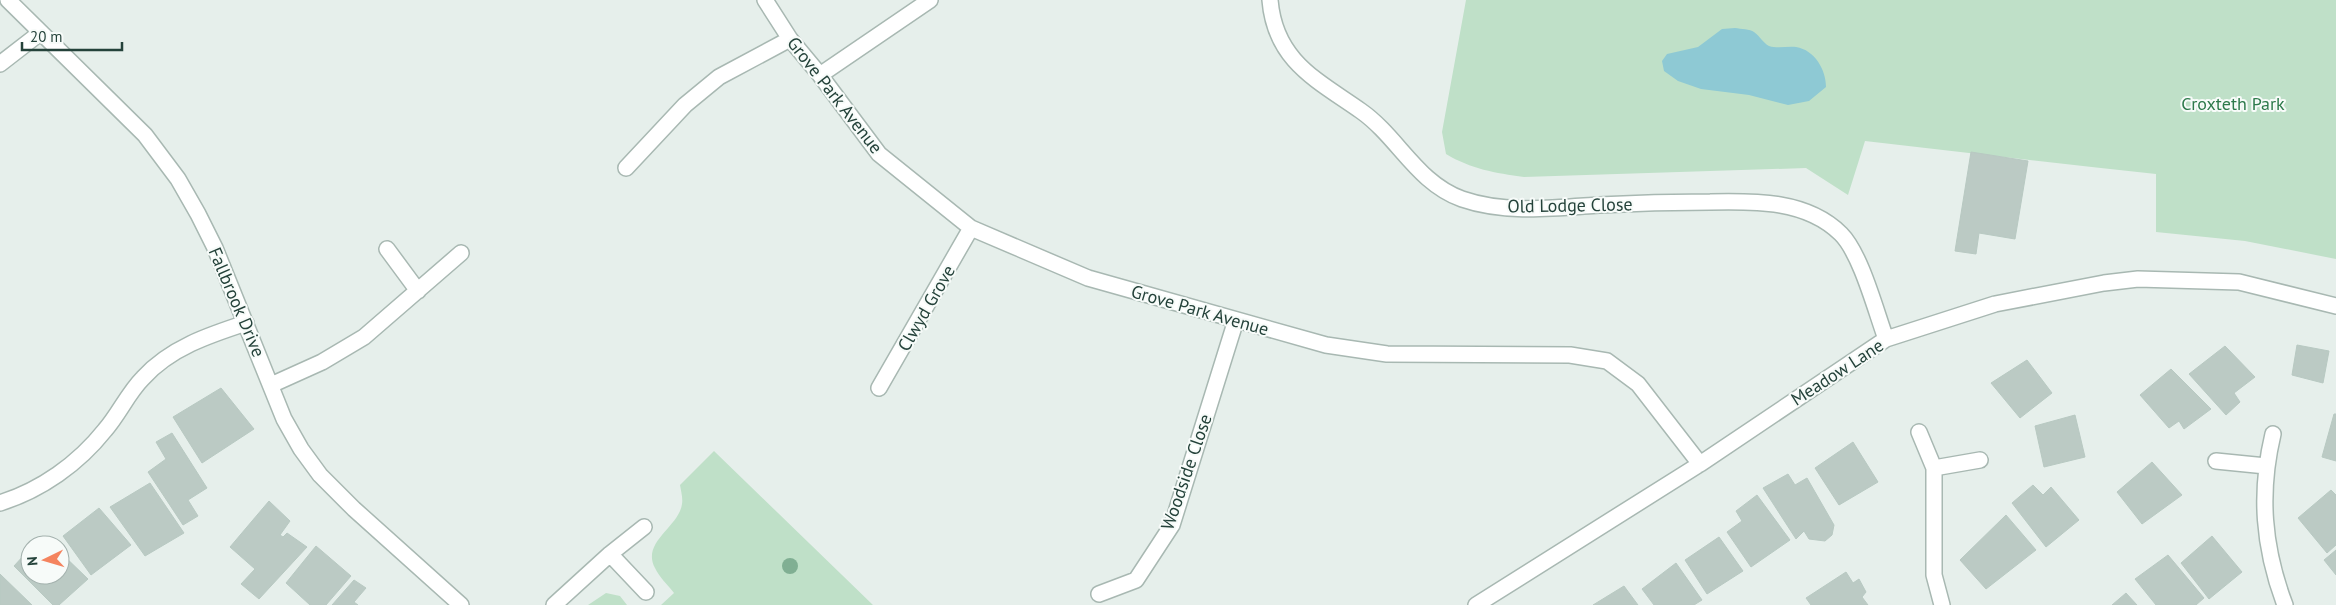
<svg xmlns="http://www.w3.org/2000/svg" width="2336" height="605" font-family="'PT Sans',sans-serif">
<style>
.green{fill:#bfe0c8}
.water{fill:#8ec9d4}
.building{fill:#bbcac4;stroke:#b8c9c2}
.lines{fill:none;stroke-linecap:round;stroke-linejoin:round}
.street-casing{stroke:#a8b8b2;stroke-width:18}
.street{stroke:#fff;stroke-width:15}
.tree{fill:#80af93}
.labels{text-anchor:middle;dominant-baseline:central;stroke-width:4;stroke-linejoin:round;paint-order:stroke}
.street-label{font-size:18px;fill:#24423a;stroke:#f7fbf9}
.park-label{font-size:18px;fill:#2d7a4b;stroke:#f7fbf9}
</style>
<rect width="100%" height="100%" fill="#e6efeb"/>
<path class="green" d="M1466,0H2336V259L2245,241L2156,232V174C2059,164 1962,152 1865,141L1848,195L1806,168L1524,177C1495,173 1471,169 1446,154L1442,132Z
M714,451L873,605H661L674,593C668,585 659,577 655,568C641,542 679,527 682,504C683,498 681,491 680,485Z
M606,593L620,596L627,605H588Z"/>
<path class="water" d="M1735,28C1741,29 1750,29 1754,32C1760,36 1763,43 1769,46C1778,49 1787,46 1796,47C1815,50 1826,70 1826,87L1809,101L1788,105L1749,95L1701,89L1678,81L1664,71L1662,61L1667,54L1698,47L1722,29Z"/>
<path class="building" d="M1971,152L2028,161L2015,239L1979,233L1976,254L1955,251Z
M2297,345L2329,351L2323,383L2292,375Z
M2225,346L2255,377L2234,393L2240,402L2226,415L2189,374Z
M2027,360L2052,393L2020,418L1991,383Z
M2171,369L2211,409L2184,429L2179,421L2169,428L2140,395Z
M221,388L254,429L202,463L173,417Z
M2334,414H2336V461L2322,457Z
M2075,415L2085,457L2044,467L2035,426Z
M172,433L207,488L188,500L198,516L183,525L148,472L166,459L156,442Z
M1853,442L1878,482L1839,505L1815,468Z
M2152,462L2182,495L2142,524L2117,492Z
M1788,474L1795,485L1807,478L1834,525L1832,535L1825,541L1809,539L1804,531L1796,539L1763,488Z
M150,483L184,533L145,556L110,507Z
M2033,485L2043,495L2051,487L2079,520L2046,547L2012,503Z
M2331,490L2336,495V545L2327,553L2298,518Z
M1757,495L1790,540L1751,567L1727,532L1742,521L1736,511Z
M269,501L290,521L280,535L283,537L287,533L307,547L259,599L241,584L255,569L230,547Z
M99,508L131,545L91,575L63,536Z
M2006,515L2036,550L1986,589L1960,560Z
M2212,536L2242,572L2209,599L2181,563Z
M1719,537L1743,571L1707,594L1685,560Z
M316,546L351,576L326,605H310L286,583Z
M2336,550V575L2324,560Z
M60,552L88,579L59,605H53L14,566L25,554L30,559V575H60Z
M2168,555L2204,598L2196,605H2156L2135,579Z
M1676,563L1702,600L1694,605H1654L1642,589Z
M1846,572L1853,583L1859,579L1866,592L1862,597L1868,605H1811L1806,598Z
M0,574L32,605H0Z
M354,580L366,588L354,602L358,605H332Z
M1624,586L1638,605H1593Z
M2126,593L2137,605H2112Z"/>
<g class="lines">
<g class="street-casing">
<path id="street" d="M8,0L145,135L178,179L198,214L215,248L284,419L301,449L320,475L354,509L461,605
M765,0L790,39L820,75L879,154L971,228L1088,278L1326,345L1387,354L1570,355L1607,361L1638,384L1700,464
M1270,0C1275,61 1317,80 1361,111C1398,137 1417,183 1462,199C1505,214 1555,208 1599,205C1636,203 1673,202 1710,202C1755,201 1807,200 1841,234C1861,254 1876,312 1886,339
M0,64L40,33
M820,75L930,0
M626,168L685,105L719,77L790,39
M387,249L418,291
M271,385L322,362L364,337L461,253
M879,388L971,228
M1919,432L1934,468V575L1942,605
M2273,434C2259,493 2263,547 2285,605
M2216,461L2266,466
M1934,468L1980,460
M0,503C41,490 78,464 105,430C119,414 128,393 143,378C170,348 209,335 246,323
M610,554L646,592
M1099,594L1136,580L1172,525L1236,320
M554,605L610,554L644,527
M1476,605L1700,464L1886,339L1995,304L2104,283L2138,279L2239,282L2336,306"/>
</g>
<use href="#street" class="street"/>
</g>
<circle class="tree" cx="790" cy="566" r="8"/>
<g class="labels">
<g class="street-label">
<text transform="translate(835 95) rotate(52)">Grove Park Avenue</text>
<text transform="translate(1570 205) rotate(-1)">Old Lodge Close</text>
<text transform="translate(237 302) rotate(67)">Fallbrook Drive</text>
<text transform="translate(926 308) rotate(-60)">Clwyd Grove</text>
<text transform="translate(1200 310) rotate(16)">Grove Park Avenue</text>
<text transform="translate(1837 372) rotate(-33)">Meadow Lane</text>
<text transform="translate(1186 472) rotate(-71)">Woodside Close</text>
</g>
<g class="park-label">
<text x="2233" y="103">Croxteth Park</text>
</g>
</g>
<g transform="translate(45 560) rotate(265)"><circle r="24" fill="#f7fbf9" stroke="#a3b1ad"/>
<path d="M0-4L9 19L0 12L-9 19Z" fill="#f4845f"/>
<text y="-8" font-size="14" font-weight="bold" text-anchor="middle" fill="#24423a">N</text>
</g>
<path d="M22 42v8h100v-8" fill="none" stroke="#24423a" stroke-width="2.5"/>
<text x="30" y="42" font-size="15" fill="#24423a" stroke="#f7fbf9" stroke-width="4" paint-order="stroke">20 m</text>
</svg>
